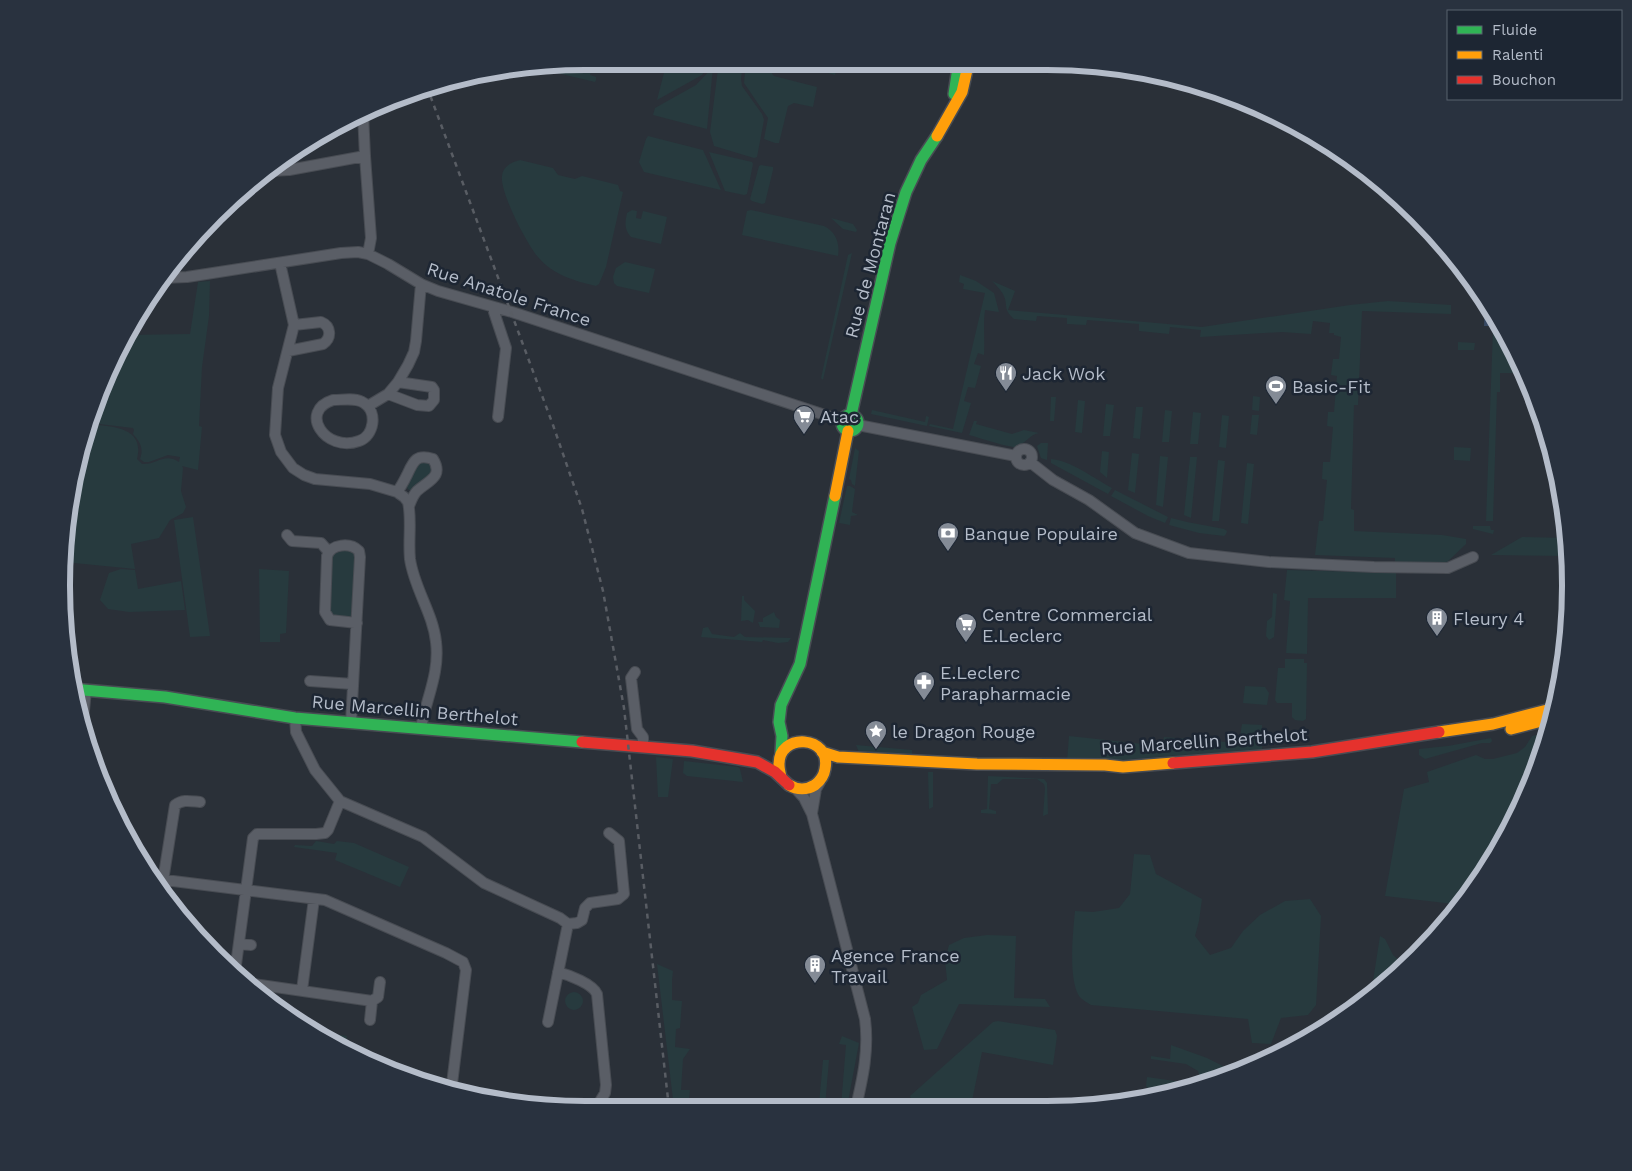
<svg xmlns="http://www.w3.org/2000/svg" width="1632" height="1171" font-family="'Work Sans',sans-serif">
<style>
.green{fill:#273a3e}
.water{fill:#384963}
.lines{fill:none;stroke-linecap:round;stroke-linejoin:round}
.street-casing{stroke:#484c53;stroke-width:12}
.fast-casing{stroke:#484c53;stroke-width:14}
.slow-casing{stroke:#484c53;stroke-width:14}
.jam-casing{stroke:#484c53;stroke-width:14}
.street{stroke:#5a5e66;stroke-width:10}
.fast{stroke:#30b455;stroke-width:11}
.slow{stroke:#ff9f0a;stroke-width:11}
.jam{stroke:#e5322d;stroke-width:11}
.rail{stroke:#595d64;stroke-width:2.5;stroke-dasharray:5 5;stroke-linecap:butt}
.labels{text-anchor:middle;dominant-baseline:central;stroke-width:5;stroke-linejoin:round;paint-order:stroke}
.street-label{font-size:18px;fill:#b4bcc9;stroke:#1d2633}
.poi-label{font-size:18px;fill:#b4bcc9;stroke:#1d2633;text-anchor:start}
.rim{fill:none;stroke:#b4bcc9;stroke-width:6}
</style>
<rect width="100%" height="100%" fill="#2a3038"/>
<path class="green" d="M585,61H594L590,75L596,77V80L595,82L536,68Z
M667,61H711L702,75L657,100Z
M719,61H743L741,79L742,86L762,114L764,120L757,157L754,158L714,146L710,132Z
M746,61H776L772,74L774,76L817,87L813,107L794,103L788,106L779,143H775L764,139L768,118L744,83Z
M788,61H839L835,75Z
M713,67L707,129L653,115L655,108L696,85Z
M648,136L703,150L721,190L644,172L639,162L646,139Z
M709,152L752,162L753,164L747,194L744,195L725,191Z
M520,160L553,168L558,175L575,179L582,176L618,185L620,191L623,192L606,267L599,284L596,286C575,281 553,275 538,257C527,244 500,193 502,176C503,166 512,162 520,160Z
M761,165L773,167V170L765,203L762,204L752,201L750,199L759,166Z
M632,210L637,211L636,218L641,219L643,211L667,217L661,244L631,237C624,229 625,223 627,213Z
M751,210L824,226C836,232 840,243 838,256L742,235L747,211Z
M831,218L853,224L857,230L856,232L843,229Z
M852,253L823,380L821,378L848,255Z
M625,262L655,269L649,293L617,286L614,283L613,277L616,268Z
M960,275L976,281L994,293L999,312L985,310C983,325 985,339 984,355L978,353L974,364L981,366L975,388L968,387L964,401L971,403L962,433L929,426L930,424L953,429L985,293L963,289L964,284L959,282Z
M210,281L209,316L202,367L199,426L202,427L198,470L182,466L183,468L181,491L186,507L183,513L170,520L159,538L131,544L135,569L64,562L66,517L91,424C113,427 145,427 137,459L142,464C157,465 164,452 179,462L180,457L168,455L149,462H144L140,459C144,448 140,442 133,434L134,430L133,428L91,423L101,385L128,335L190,334L198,282Z
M992,281L1015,291L1008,310L1202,327L1350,305L1388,301L1451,305V314L1362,311L1358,405H1354L1351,509L1354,510V531L1442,535L1466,539V544L1444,565L1395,563V558L1315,555L1319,521H1323L1327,480L1322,479L1323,462H1330L1333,427L1327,426L1328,412H1334L1337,376L1331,375L1333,359H1339L1341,337L1334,335V333H1329L1330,323L1313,321L1311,334L1282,332L1200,337L1201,330L1170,327L1169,334L1139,331V324L1087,320L1086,325L1067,324V318L1037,316L1036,321L1014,319C1002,308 1009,306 1003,294C1000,289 996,285 992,281Z
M1493,329H1497V332L1505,333L1523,373H1500V392H1497L1493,521H1486Z
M1458,342L1475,343L1474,350H1458Z
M1253,396L1260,397L1259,411L1252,410Z
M1051,397H1056L1054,421H1050Z
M1078,400L1085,401L1082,433L1075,432Z
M1106,404L1114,405L1110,436H1103Z
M1136,407H1143L1140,439L1133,438Z
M872,410L925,422L926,416L929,417L927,426L871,414Z
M1165,410L1172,411L1169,442H1162Z
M1193,412L1201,413L1198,444H1190Z
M1222,415L1229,416L1226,448L1219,447Z
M1252,415H1259L1257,435L1250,434Z
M974,421H977L976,424L1012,434L1024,430L1039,433C1029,435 1025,444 1016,447C1010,448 977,437 969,435Z
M1041,443H1048L1047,460L1041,458L1037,446Z
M1454,447L1471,448L1470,461L1454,460Z
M855,448L859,451L855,486L852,484L851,480L849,479Z
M1102,451L1109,452L1107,478L1100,472Z
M1132,453L1139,454L1135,493L1128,490Z
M1160,456L1168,457L1163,507L1156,505Z
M1190,457H1197L1191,518L1184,515Z
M1051,459C1070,460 1095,479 1112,488L1108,494L1051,463Z
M1218,460L1225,461L1219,521H1212Z
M423,461L432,464L433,472L412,490H409L406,487L415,465Z
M1247,463L1254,464L1248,524L1241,523Z
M847,486H850L855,489L852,512L858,515L851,516L850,525L839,523Z
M1115,490L1168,517L1165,523L1148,516L1111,496Z
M193,517L210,636L190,637L174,520Z
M1171,518L1187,522L1224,529L1227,531L1226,534L1224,536L1199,533L1169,525Z
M1473,526H1490L1491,530H1494L1493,534L1473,529Z
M1522,537L1567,538L1568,556L1491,555Z
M333,550H349L356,552L354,614L347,619L332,618L327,607L330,558Z
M121,569L135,570L138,589L181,581L185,610L129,612L108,609L100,600L109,573Z
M259,569L289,571L286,633L280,634V642H260Z
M1287,570L1396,573V598H1308L1307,654L1286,653L1290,601L1284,600Z
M1273,593L1277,594L1274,637L1269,640L1266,636L1267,621L1272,617Z
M742,596H744V600L755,611L753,623L748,620L741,621Z
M774,612L776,617L780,620L779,628L760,627L758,622H763V618Z
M708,627L712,634L734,637L740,633L745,637L791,638L788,642L778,643L763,640L762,642L701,637L703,628Z
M1285,659H1304V663H1307L1306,719L1303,721L1295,720L1292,717V703H1277L1275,700L1278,668H1285Z
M1245,686L1265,687L1269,693L1267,705L1243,703Z
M1242,724L1262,725V749L1119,760L1067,761L1069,736L1162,746L1164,737L1239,743Z
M1549,732L1517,817L1462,905L1385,896L1404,789L1429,782L1427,772L1476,755L1485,759H1493L1517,753L1525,747L1532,736Z
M1491,738L1492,741L1490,743H1482L1425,759L1419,755V749L1448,746Z
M856,745L912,750V754L859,752Z
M656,757L673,759L668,797H658Z
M684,761L738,767L740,769L743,782L687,776L683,773Z
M928,772H933V807L929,809Z
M988,776L1044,779L1047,783L1048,814L1043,816L1045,788L1044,784L1037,779H1003L997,784H991L989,809L996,811V814L981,813V810L987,809Z
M316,841L334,844L337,841L354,843L409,867L400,887L335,860L337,853L294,847L295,845L312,846Z
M1134,854L1150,855L1156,874L1202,899L1199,921L1195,936L1210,955L1231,948L1243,931L1260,915L1285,901L1310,899L1321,916L1316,1005L1308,1015L1281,1018L1271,1044L1252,1043L1248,1019L1091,1005C1088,1003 1082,1000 1079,996C1068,978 1073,932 1075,911L1093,912L1119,908L1130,894Z
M987,935L1016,936L1014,998L1045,999L1050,1007L959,1004L937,1049L924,1050L912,1007L918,1003L921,995L947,980L945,960L949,945L964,938Z
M1380,936L1385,939L1393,955L1405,966L1392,979L1371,994Z
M657,964L673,971L672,980V1000L682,1001L680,1028L676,1029L675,1047L690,1049L683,1059L681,1090H690L688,1108H674Z
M565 1001a9 9 0 1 1 18 0a9 9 0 1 1-18 0Z
M998,1021L1055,1030L1057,1036L1053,1065L982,1052L971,1106H914L910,1096L993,1022Z
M314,1031L347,1036L345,1050Z
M842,1036L859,1043L847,1107H834L841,1106L846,1045L839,1044Z
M1171,1045L1207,1058L1235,1072L1202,1084L1198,1071L1186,1064L1151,1059V1056L1170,1059Z
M823,1060H829L825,1107H822L819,1104Z
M1147,1077L1182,1082L1187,1090L1159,1096L1152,1095L1146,1086Z"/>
<path class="water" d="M1485,306H1488L1502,326H1484Z"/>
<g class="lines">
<g class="street-casing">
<path id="street" d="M363,113L365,156L371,238L368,254
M270,171L289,170L365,156
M280,263L294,325L278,388L275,435L281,452L293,468L304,475L315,479L370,484L397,492L404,497L408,502C412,520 408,540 410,559C414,588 433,613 436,642C440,673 426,699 421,728
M162,278L187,277L341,253L358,252L368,254L388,264L421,284L438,291L512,312L843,421
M494,307V312L506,348L498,417
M288,351L323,344C332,338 331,326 321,322L294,325
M388,394L417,405L429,406L434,400V390L432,387L398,382
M333,400C343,400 356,397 364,403C378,412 374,436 359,441C325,453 298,411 333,400Z
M368,406L388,394L398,382L408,365L414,352L416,341L421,284
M858,425L1016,456
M1016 457a8 8 0 1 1 16 0a8 8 0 1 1-16 0Z
M1030,462L1053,480L1089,500L1135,533L1189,553L1269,562L1374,567L1448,568L1473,557
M397,492C401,487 404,481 407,475C413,462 416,453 433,459C444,477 428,481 417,491C413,495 411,501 409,506
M287,535L292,541L321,543L328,551
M635,672L631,678L637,729L643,737V747
M310,681L353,684
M295,718L296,732L315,770L340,801L423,837L484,883L560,918L568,924
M83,721L86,690
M351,723L360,557L359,551C350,542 331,544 327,556L325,612L330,620L357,623
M795,788L804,798L812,814L865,1019C869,1050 863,1077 856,1107
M812,813L816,789L820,782
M157,879L325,900L446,953L463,962L466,970L451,1092
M162,887L175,805C183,799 190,801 200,802
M568,924L577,923L582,920L585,908L590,903L618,899L624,894L619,841L609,833
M239,944L251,945
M235,972L253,838L257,834H316L325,833L328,830L340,801
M558,972C569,975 593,984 597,994L606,1085L605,1093L596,1108
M247,983L372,1001L378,997L380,982
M302,990L314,899
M370,1020L372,1001
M548,1022L568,924"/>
</g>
<g class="fast-casing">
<path id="fast" d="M954,94L959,61
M851,415L890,243L906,192L921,160L937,136
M842 423a8 8 0 1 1 16 0a8 8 0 1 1-16 0Z
M72,689L165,697L295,718L582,742
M781,752L782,736L779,722L781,705L800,664L835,496"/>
</g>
<g class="slow-casing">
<path id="slow" d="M937,136L962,92L969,61
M835,496L848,431
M1511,729L1553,718
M1439,732L1493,724L1555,708
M822,752L838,757L977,764L1105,765L1123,767L1173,763
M781,777C780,773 779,769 779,765C778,732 832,735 825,769C824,776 820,781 815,785C807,790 797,790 789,785"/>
</g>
<g class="jam-casing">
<path id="jam" d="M582,742L692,751L757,762L775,772L789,785
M1173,763L1312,752L1439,732"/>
</g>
<use href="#street" class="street"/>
<use href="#fast" class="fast"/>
<use href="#slow" class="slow"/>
<use href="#jam" class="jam"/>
<path class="rail" d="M427,87L553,425L582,509L603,591L624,708L669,1108"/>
</g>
<defs>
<g id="restaurant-pin" transform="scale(1.125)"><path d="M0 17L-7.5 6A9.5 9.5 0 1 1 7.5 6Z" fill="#848b96" stroke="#1d2633"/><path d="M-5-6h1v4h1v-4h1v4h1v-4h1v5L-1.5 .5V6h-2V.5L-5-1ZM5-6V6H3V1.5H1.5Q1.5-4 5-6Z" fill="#fff"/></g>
<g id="stadium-pin" transform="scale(1.125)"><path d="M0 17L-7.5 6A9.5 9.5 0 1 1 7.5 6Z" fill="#848b96" stroke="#1d2633"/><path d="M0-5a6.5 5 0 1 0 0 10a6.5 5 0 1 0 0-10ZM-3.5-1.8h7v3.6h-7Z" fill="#fff"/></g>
<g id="supermarket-pin" transform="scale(1.125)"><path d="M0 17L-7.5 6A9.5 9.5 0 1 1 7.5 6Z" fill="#848b96" stroke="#1d2633"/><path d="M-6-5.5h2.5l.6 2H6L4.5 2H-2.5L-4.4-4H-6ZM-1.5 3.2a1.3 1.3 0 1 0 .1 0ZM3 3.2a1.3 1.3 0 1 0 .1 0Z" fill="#fff"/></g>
<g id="bank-pin" transform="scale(1.125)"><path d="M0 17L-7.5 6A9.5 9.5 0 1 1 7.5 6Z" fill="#848b96" stroke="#1d2633"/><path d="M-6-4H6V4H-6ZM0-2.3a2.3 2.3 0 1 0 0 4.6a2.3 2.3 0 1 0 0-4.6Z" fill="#fff"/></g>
<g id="building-pin" transform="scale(1.125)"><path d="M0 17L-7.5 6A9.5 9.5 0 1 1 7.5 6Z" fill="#848b96" stroke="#1d2633"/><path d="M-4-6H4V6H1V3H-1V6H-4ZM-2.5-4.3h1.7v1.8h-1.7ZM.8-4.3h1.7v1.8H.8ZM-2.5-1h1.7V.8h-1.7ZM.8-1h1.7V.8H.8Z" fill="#fff"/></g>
<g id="pharmacy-pin" transform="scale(1.125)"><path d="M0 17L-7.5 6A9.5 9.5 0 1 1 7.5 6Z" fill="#848b96" stroke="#1d2633"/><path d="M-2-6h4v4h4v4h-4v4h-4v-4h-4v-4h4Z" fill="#fff"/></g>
<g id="sight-pin" transform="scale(1.125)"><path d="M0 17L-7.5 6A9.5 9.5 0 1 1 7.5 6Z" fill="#848b96" stroke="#1d2633"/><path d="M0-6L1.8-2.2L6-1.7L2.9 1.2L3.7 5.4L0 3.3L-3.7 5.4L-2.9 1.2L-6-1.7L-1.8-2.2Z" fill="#fff"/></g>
</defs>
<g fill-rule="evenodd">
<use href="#restaurant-pin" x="1006" y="373"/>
<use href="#stadium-pin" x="1276" y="386"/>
<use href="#supermarket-pin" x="804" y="416"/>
<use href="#bank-pin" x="948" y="533"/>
<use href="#building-pin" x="1437" y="618"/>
<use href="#supermarket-pin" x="966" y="624"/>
<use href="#pharmacy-pin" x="924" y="682"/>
<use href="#sight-pin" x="876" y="731"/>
<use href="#building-pin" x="815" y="965"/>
</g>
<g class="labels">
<g class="street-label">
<text transform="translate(870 265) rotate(-75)">Rue de Montaran</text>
<text transform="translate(509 294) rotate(18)">Rue Anatole France</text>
<text transform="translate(415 710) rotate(5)">Rue Marcellin Berthelot</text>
<text transform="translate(1204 741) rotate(-4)">Rue Marcellin Berthelot</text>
</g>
<g class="poi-label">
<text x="1022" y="373">Jack Wok</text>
<text x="1292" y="386">Basic-Fit</text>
<text x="820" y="416">Atac</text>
<text x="964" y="533">Banque Populaire</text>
<text x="982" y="614">Centre Commercial<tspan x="982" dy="21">E.Leclerc</tspan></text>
<text x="1453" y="618">Fleury 4</text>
<text x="940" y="672">E.Leclerc<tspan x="940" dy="21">Parapharmacie</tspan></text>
<text x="892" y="731">le Dragon Rouge</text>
<text x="831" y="955">Agence France<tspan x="831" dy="21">Travail</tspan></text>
</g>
</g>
<path d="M0 0H1632V1171H0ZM585 70H1047A515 515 0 0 1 1562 585V586A515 515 0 0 1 1047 1101H585A515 515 0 0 1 70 586V585A515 515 0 0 1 585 70Z" fill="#29323f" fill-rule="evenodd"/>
<path class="rim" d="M585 70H1047A515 515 0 0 1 1562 585V586A515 515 0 0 1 1047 1101H585A515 515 0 0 1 70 586V585A515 515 0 0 1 585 70Z"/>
<rect x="1447" y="10" width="175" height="90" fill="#1d2633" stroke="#59626f"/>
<rect x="1457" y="26" width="25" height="8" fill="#30b455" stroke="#59626f"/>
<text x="1492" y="35" font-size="15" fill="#b4bcc9">Fluide</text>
<rect x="1457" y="51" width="25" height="8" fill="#ff9f0a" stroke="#59626f"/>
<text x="1492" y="60" font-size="15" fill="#b4bcc9">Ralenti</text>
<rect x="1457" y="76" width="25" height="8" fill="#e5322d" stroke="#59626f"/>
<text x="1492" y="85" font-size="15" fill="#b4bcc9">Bouchon</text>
</svg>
